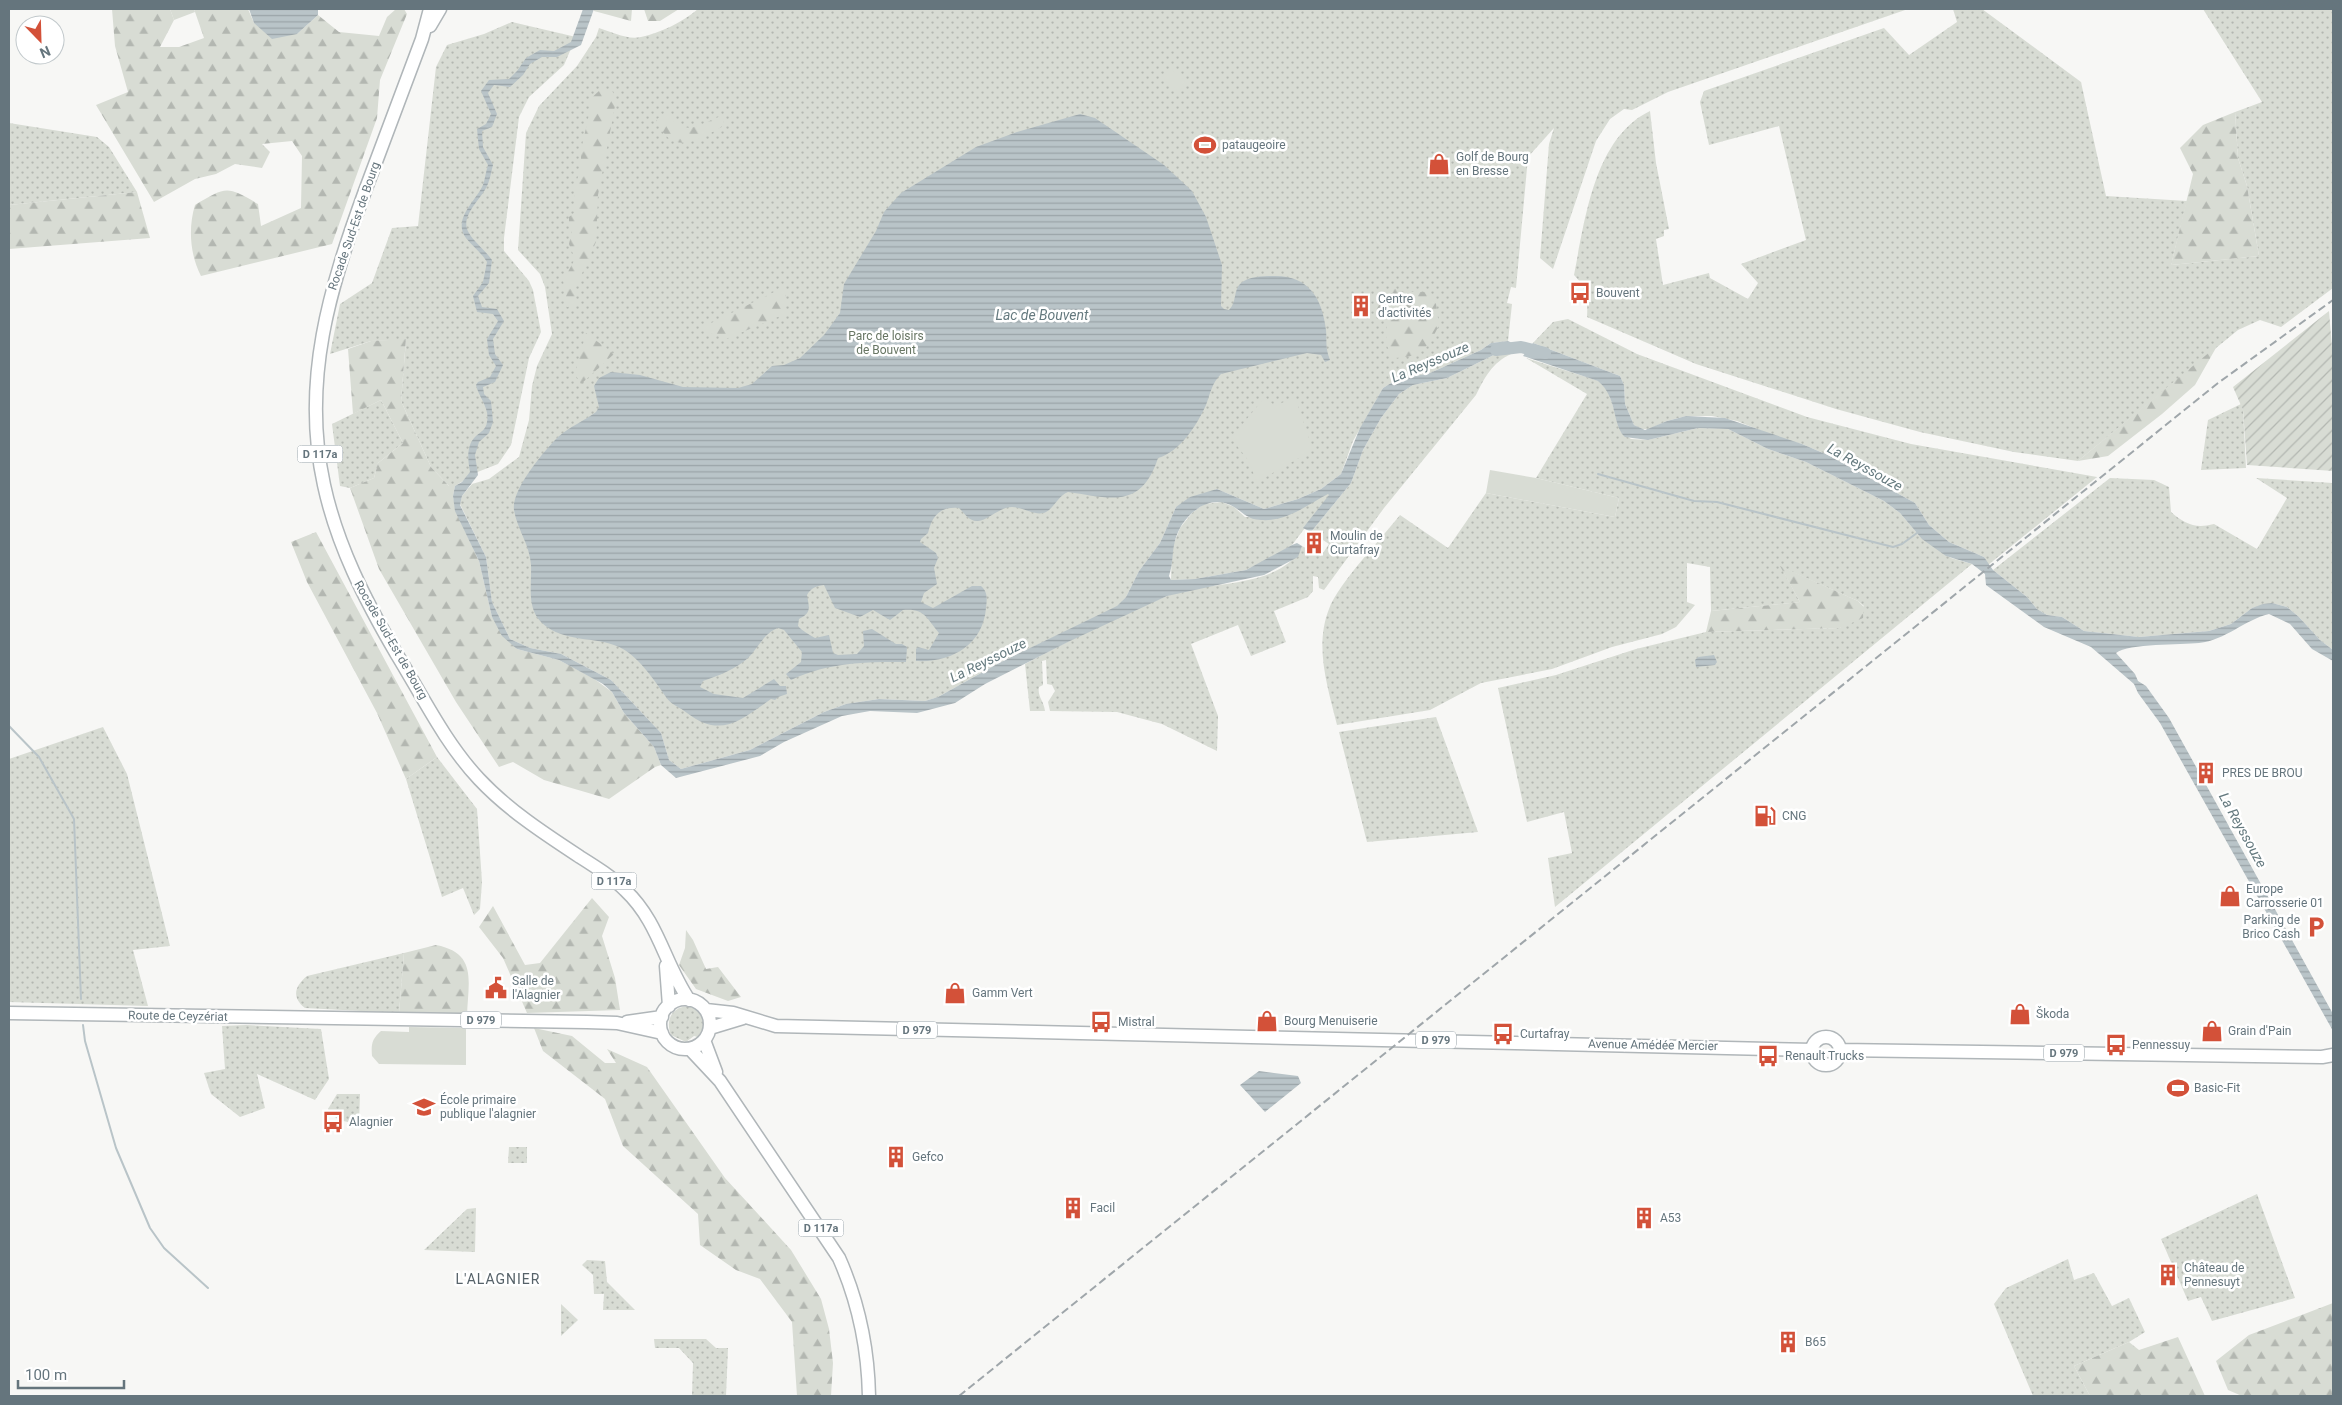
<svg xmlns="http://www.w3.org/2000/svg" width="2342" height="1405" font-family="Roboto,sans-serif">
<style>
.grass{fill:url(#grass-dots)}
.forest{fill:url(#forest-firs)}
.garden{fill:url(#garden-furrows)}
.pitch{fill:#d8dcd4}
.water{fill:url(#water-rules)}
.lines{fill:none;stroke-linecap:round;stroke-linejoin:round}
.stream{stroke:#b9c4c8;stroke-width:2}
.river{stroke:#b9c4c8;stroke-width:12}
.primary-casing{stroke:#b0b6b9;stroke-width:15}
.primary{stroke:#fff;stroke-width:12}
.rail{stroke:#9fa6aa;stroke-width:2;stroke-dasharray:8 4;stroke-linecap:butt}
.labels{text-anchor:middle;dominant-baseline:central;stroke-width:5;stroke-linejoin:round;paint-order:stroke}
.shield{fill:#fff;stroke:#939ea4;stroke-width:1}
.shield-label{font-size:11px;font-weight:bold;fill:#65757d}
.poi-label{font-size:12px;fill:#65757d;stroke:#fff;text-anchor:start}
.street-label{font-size:12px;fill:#65757d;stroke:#fff}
.park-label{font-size:12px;fill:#687663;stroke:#fff}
.water-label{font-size:14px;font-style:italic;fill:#657a7f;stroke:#fff}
.neighbourhood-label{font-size:14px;letter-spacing:1px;fill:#566269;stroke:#fff}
</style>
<defs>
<pattern id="grass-dots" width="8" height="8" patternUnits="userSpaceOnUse" patternTransform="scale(1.25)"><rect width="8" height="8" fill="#d8dcd4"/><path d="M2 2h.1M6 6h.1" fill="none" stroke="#b3b7b1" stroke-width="1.8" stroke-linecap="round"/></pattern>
<pattern id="forest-firs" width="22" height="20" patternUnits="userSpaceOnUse" patternTransform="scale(1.25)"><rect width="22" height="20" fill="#d8dcd4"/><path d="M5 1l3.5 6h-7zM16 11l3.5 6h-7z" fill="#b3b7b1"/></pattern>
<pattern id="garden-furrows" width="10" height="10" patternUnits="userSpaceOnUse" patternTransform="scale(1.25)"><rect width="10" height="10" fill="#d8dcd4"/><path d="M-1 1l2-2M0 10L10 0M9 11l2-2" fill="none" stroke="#b3b7b1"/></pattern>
<pattern id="water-rules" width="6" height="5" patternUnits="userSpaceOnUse" patternTransform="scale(1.25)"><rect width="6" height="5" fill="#b9c4c8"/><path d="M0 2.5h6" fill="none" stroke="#9aa4a8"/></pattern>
</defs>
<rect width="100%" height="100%" fill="#f7f7f5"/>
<path class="grass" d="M698,9H1908L1668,92L1632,110L1624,109L1610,119L1596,141L1553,269L1540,258L1549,144L1554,128L1528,157L1516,288L1511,287L1507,303L1512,304L1508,341L1491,343L1481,350L1430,373L1396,380L1383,388L1353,441L1341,474L1321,489L1298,499L1264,509L1217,489L1176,507L1160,543L1139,571L1126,597L1117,607L999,663L938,697L925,701L879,699L846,704L824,712L750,750L681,769L669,760L661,733L611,680L561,654L530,648L510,639L492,602L486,557L460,504L462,496L472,484L489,479L519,457L529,420L532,386L537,366L552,334L545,287L540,274L518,250L526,133L539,106L577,66L596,37L599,28C612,32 627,40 641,37C660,33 683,22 698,9Z
M1953,9H1982L2081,82L2106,196L2187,201L2171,265L2259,256L2247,186L2238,158L2235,112L2262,102L2203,9H2333V288L2281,327L2260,320L2238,330L2078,461L2014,452L1920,432L1836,409L1696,364L1587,317C1588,300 1587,288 1574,275C1585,220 1594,138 1650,111L1656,163L1669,229L1664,230V236L1656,239L1663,285L1709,273L1710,278L1748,299L1758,283L1741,264L1806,240L1779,126L1709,145L1700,102L1704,91L1884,28L1909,55L1957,22Z
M512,22L576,37L564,65L529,97L519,117L504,238V251L529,281L533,290L541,332L529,358L511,445L498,464L475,473L455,486H449L431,467L401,401L406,340L371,341L330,354L340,304L372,283L392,228L418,226L436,67L447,45L484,34Z
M9,123L97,137L109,147L137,192L9,205Z
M1568,319L1637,354L1807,417L1911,444L2097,477L1988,565L1984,557L1949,542L1929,525L1915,503L1830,456L1802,444L1782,439L1737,421L1712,416H1686L1667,421L1649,429H1642L1634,425L1625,404L1624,385L1620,376L1533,343L1553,322Z
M1502,351L1511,354C1492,363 1485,377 1476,395L1384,508L1324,590L1319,588L1318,577L1313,576V591L1308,597L1274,611L1286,642L1251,656L1238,625L1191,644L1218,716L1217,751L1162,724L1117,712L1050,711L1048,702L1055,691L1052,685L1047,684L1046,660L1042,661L1043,685L1039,687C1037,696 1044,701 1045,711H1030L1025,664L1042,655C1083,634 1124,613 1167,596C1205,580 1281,590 1302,546L1321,556L1329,544L1311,532L1351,483L1363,450L1381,418L1399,394L1413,385L1447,378Z
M1526,358L1599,381L1608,390L1621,432L1631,439L1648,440L1698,428L1728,429L1768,449L1806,462L1884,501L1900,513L1917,533L1951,558L1972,564L1555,907L1548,858L1572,853L1564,812L1527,822L1498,688L1556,675L1636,649L1706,632L1840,628L1864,606L1858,601L1781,567L1800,602L1711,611L1710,567L1687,563V602L1695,605L1676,627L1662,634L1612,647L1552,669L1481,683L1430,710L1337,725C1328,688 1314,647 1329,609C1338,584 1382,538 1400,515L1448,548L1486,493L1615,517L1619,498L1536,478L1587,394Z
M381,400L403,443L378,463L374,478L350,488L340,486L332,424Z
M2241,404L2243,410L2246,468L2201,470L2208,420Z
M2110,478L2154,480L2169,487L2171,512C2185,524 2195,529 2214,524L2257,549L2287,498L2256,478L2333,483V650L2320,640L2299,617L2287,607L2272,603L2252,608L2231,624L2209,631L2139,637L2084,631L2062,617L2047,615L2037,609L2027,597L1993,570Z
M1328,493L1330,495L1292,545L1276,555L1246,570L1195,579L1171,580L1172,548L1180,528L1192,513L1204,504L1222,502L1234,507L1245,517L1279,518Z
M1436,717L1478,832L1367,842L1339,732Z
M103,727L127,774L170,946L133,950L148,1006L9,1002V759Z
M437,757L477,809L482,882L480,909L474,915L463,888L442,897L406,779Z
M404,953L399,1013L305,1008C291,997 295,986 307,976Z
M688,1006C703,1010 708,1025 698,1037L694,1036L686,1042L671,1035C665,1020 672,1007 688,1006Z
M246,1025L321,1029L329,1079L315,1100L257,1074L265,1108L240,1117L211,1094L204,1073L225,1069L222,1026Z
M337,1094H360L359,1124C348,1122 333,1121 328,1109Z
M509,1147H527V1163H508Z
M2257,1194L2295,1298L2212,1321L2201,1297L2188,1301L2161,1239Z
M476,1208L475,1252L424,1250L467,1209Z
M2068,1259L2074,1280L2094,1273L2112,1306L2129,1298L2145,1332L2129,1342L2074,1366L2090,1396H2033L1994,1304L2006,1288Z
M587,1260L605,1261L607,1282L635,1310H603L604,1294H594L593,1275L582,1265Z
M561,1304L578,1320L561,1336Z
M654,1339H706L716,1348H728L726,1396H692L693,1363L679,1348H655Z"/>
<path class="forest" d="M112,9H170L174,20L160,47H179L204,38L194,9H248L254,23L297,34L318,15L339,32L379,36L387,17L396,9H404L407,14L380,80L377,118L332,244L201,276C190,255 188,228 195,205C226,187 226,185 258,204L261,226L301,208L302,156L292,141L262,144L270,152L262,168L235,164L216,174L195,179L154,202L96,105L128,92L115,46Z
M594,9H632L631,21L594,11Z
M644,9H679L660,21H648Z
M611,89L615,96V106L598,195L596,242L576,287L575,304L567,307L565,299L567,293L563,281L575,259L569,244L573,226L569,222V217L574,213L575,184L581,170V150L591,106L589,100L599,91Z
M666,112C685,139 697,125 721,116L725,125C698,140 673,158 656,120Z
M2235,112L2238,158L2247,186L2259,256L2171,265L2193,174L2180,148L2203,125Z
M137,192L150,238L9,249V205Z
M781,286L786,292L785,314L726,339L699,329L776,291Z
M1394,287L1402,292H1426L1436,304L1439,325C1427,350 1422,357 1393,358L1386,344L1387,322L1376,314L1375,297Z
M586,333L614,354L581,384L575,374Z
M406,339L401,401L431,467L449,486H455L453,496L456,511L479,561L492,617L517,649L559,660L593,678L612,692L624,713L654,747L661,765L655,767L609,799L544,780L513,762L499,767L456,702L379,569L350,488L374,478L378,463L403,443L381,400L353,414L348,349L371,341Z
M2217,346L2195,385L2162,414L2108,456L2078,461Z
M316,532L437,757L406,779L377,713L307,582L291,542Z
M1780,566L1858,601L1864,607L1863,618L1840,628L1706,632L1711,611L1800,602Z
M592,898L609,917L602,936L615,978L620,1010L527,1013L503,958L479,927L493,906L525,965L540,963Z
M686,930L693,940L706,969L718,967L741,997L728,1001L696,989L679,965L685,948Z
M436,945C478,953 468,982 467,1016L399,1013L404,953Z
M534,1028L572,1036L605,1063H616L607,1049L647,1067L725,1178L791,1250L821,1299L829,1329L833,1363L831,1396H797L792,1322L760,1279L736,1270L700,1245L698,1214L623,1146L605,1099L543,1051Z
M2333,1303V1396H2242L2228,1390L2216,1361L2249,1335Z
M2178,1337L2205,1396H2090L2074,1366L2129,1342L2139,1350Z"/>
<path class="garden" d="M2329,311L2333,360V471L2247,465L2243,410L2233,387Z"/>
<path class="pitch" d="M170,9H194L195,12L174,20Z
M1170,68L1187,83L1179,92L1162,77Z
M1265,397L1275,406L1295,397L1313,450L1257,482L1248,460L1231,438Z
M1490,470L1536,478L1619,498L1615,517L1486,493Z
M409,1027L466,1028V1065L379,1064L372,1056C371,1044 372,1039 381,1031L409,1032Z"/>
<path class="water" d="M249,9H318V15L297,34L272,39L254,23Z
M583,9H594L581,45L557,57H542L530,64L523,75L510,87L494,85L488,93L497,114L492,127L482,131L483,147L493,165C491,172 490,181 486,188C479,201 459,218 469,233C474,242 485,250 492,260L489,283L478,296L482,307L497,309L504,321L493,339L495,354L503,365L495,382L483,387L484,394L491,401L493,422L489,433L479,442L475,455L478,475L462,496L460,505L486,557L492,602L510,639L530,648L561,654L611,680L661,733L669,760L681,769L750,750L824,712L846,704L879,699L925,701L938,697L999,663L1117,606L1126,597L1139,571L1160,543L1176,507L1190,497L1217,489L1264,509L1298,499L1321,489L1341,474L1360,428L1383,388L1396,380L1430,373L1481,350L1491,343L1508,341L1512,343L1511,354L1502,351L1447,378L1413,385L1399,394L1381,418L1363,450L1351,483L1311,532L1303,528L1329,495L1328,494C1307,505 1286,522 1261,520C1247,519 1245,514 1234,507C1213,494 1191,509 1180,528C1170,547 1175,559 1169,576L1171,580L1195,579L1246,570L1292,545L1297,543L1302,546L1298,557L1264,575L1167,596L1070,641L985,684L955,703L917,713L870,711L842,716L784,742L760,756L676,778L661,765L654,747L624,713L612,692L603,684L559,660L517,649L502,636L492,617L479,561L455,511L453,496L455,486L462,482L470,472C468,461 466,446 475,437C480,432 486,430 487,422C490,408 479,398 476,385L478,382L490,377L496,366L489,355L487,339L498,321L493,314L477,312L473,296L483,282L487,262C481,252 472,246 466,238C452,219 476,201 483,185C485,179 486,171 488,165L479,149L477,129L486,124L491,114L481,91L489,80L509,79L517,71L526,58L540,50L554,51L571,42Z
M1080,114L1095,118L1164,165L1192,191L1206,217L1222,265L1221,306L1224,309L1229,310C1237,302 1233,290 1241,283C1249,276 1265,276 1275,276C1309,276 1322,298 1326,330C1327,342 1325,347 1330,360L1325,362L1321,355L1307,353L1221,374C1212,383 1210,394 1206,405C1197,425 1180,452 1158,458C1141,510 1110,498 1068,492C1058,496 1055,507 1046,512C1036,517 1023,507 1012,507C999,507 986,522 977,521C969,521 965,514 959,508C940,506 932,516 928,533L921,539L920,542L936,553L938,558L934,568L937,584L924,593L921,602L933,608L972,586H981C988,592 987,599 986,608C983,645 951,663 916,661V649L918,647L929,650L939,633C927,619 925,608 903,610L890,620L873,610L860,617L835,608L824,585C816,586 811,588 807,595C809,607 812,613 799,619L798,626C801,630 810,635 815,638L829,635L833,653L838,655L857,654L864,646L863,631L872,629L896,644H902L907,647L906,662C864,662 830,662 791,680L786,674L801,662L802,652L784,630L778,628C764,633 758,648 748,658C736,669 718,676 703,681L700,687L714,694L743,698L774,679L780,686H786L787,694L778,697L775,700L771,699C741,720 721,739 687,713C680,707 671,705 666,697C655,681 640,659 623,649C600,636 569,643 547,627C525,612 532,587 531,565C530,545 517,529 514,510C511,490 544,451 558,437C569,427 584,421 596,412L599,407L594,386L599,378L611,372L640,375L683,387L738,388L752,384L772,366L784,365L800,358L824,335L840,313L844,284L876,231L884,212L901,193L976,147L1017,132Z
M1533,343L1620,376L1624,385L1625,404L1634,425L1645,430L1667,421L1686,416L1725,418L1802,444L1830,456L1915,503L1929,525L1949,542L1984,557L1993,570L2027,597L2037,609L2047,615L2062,617L2084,631L2139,637L2209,631L2231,624L2252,608L2263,604L2272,603L2287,607L2299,617L2320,640L2333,650V661L2312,649L2290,624L2269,614C2244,620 2226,640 2199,643C2181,645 2129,643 2116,653L2135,674L2138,681L2146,686L2169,718L2333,1014V1031L2160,723L2138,693L2134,684L2091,647L2044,627L1986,585L1985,574L1972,564L1946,556L1922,539L1900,513L1884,501L1806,462L1768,449L1728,429L1698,428L1648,440L1625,437C1612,426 1618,397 1598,381L1523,356Z
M1714,655L1717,662L1715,665L1696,667L1695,660L1698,657Z
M1259,1071L1298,1076L1301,1083L1265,1112L1240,1085Z"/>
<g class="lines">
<path class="stream" d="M1598,474L1694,501L1717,502L1893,547L1902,544L1917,533
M9,726L39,757L74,819L81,999
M83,1025L85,1041L116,1148L150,1228L164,1248L208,1288"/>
<path class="river" d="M1496,350L1521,347L1545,353"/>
<g class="primary-casing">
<path id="primary" d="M430,9L422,39C403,90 384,140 365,191C330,287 301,381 324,485C337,545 365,600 396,653C422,695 445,743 479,779C508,810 545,834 580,857C596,867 612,877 625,890C659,922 664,963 689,1000
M430,26L440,9
M666,966L669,1006
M660 1024a25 25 0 1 1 50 0a25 25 0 1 1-50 0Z
M706,1010L733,1013L776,1026L1813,1050
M9,1013L587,1022L617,1023L662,1033
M627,1022L662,1017
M710,1028L743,1018
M1812 1051a14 14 0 1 1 28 0a14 14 0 1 1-28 0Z
M704,1040L716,1072
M690,1049L720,1081L839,1258C859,1303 868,1347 869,1396
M1840,1050L2322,1057L2333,1055"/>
</g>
<use href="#primary" class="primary"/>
<path class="rail" d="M959,1396L2218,383L2333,300"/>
</g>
<defs>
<g id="stadium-bare" transform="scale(1.725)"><path d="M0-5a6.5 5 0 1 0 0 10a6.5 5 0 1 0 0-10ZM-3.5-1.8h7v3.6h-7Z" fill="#d35139" stroke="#fff" stroke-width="2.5" paint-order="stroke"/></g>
<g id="shop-bare" transform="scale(1.725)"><path d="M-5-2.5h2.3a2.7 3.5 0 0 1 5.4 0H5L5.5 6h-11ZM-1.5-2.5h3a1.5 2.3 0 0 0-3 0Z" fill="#d35139" stroke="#fff" stroke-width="2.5" paint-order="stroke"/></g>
<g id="bus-bare" transform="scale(1.725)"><path d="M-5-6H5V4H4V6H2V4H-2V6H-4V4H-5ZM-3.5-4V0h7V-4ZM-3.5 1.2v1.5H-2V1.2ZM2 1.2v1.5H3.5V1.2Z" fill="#d35139" stroke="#fff" stroke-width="2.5" paint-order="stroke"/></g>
<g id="building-bare" transform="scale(1.725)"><path d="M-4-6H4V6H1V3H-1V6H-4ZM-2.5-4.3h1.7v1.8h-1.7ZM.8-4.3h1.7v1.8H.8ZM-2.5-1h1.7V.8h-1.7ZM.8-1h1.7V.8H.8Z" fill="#d35139" stroke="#fff" stroke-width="2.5" paint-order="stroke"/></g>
<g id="fuel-bare" transform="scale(1.725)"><path d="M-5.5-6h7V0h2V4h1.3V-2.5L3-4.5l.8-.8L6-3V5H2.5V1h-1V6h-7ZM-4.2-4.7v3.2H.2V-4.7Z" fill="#d35139" stroke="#fff" stroke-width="2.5" paint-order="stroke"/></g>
<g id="parking-bare" transform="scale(1.725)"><path d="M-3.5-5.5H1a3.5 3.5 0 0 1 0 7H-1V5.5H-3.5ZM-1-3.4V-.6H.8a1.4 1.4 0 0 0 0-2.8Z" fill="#d35139" stroke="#fff" stroke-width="2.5" paint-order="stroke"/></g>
<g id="civic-bare" transform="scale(1.725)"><path d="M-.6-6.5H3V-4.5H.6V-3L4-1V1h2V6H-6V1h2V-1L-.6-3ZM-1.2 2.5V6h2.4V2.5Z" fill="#d35139" stroke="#fff" stroke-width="2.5" paint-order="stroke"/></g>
<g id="school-bare" transform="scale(1.725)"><path d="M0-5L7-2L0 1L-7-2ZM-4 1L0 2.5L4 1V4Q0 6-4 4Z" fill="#d35139" stroke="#fff" stroke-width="2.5" paint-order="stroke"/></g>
</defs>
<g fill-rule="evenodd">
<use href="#stadium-bare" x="1205" y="145"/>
<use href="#shop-bare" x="1439" y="164"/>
<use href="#bus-bare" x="1580" y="293"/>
<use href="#building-bare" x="1361" y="306"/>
<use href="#building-bare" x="1314" y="543"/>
<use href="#building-bare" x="2206" y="773"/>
<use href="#fuel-bare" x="1765" y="816"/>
<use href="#shop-bare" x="2230" y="896"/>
<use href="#parking-bare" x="2316" y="927"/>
<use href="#civic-bare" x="496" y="988"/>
<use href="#shop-bare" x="955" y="993"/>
<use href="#shop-bare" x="2020" y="1014"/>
<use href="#shop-bare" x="1267" y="1021"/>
<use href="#bus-bare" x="1101" y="1022"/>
<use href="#shop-bare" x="2212" y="1031"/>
<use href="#bus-bare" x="1503" y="1034"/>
<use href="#bus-bare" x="2116" y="1045"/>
<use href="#bus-bare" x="1768" y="1056"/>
<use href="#stadium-bare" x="2178" y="1088"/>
<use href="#school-bare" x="424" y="1107"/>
<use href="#bus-bare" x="333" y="1122"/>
<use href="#building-bare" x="896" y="1157"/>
<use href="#building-bare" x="1073" y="1208"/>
<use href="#building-bare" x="1644" y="1218"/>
<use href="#building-bare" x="2168" y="1275"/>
<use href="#building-bare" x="1788" y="1342"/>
</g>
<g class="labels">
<g class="shield">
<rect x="297.5" y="445.5" width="45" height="17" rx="4"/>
<rect x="591.5" y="872.5" width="45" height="17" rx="4"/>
<rect x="461" y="1011.5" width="40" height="17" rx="4"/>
<rect x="897" y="1021.5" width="40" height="17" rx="4"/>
<rect x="1416" y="1031.5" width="40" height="17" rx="4"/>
<rect x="2044" y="1044.5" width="40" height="17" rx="4"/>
<rect x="798.5" y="1219.5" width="45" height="17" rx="4"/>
</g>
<g class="shield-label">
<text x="320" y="454">D 117a</text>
<text x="614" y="881">D 117a</text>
<text x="481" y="1020">D 979</text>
<text x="917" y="1030">D 979</text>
<text x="1436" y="1040">D 979</text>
<text x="2064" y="1053">D 979</text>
<text x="821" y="1228">D 117a</text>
</g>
<g class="poi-label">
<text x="1222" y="145">pataugeoire</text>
<text x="1456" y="157">Golf de Bourg<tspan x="1456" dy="14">en Bresse</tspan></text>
<text x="1596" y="293">Bouvent</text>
<text x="1378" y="299">Centre<tspan x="1378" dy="14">d'activités</tspan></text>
<text x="1330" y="536">Moulin de<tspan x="1330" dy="14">Curtafray</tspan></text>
<text x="2222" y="773">PRES DE BROU</text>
<text x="1782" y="816">CNG</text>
<text x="2246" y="889">Europe<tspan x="2246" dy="14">Carrosserie 01</tspan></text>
<text x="2300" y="920" text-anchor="end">Parking de<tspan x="2300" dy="14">Brico Cash</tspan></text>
<text x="512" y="981">Salle de<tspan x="512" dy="14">l'Alagnier</tspan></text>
<text x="972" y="993">Gamm Vert</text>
<text x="2036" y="1014">Škoda</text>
<text x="1284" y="1021">Bourg Menuiserie</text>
<text x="1118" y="1022">Mistral</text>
<text x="2228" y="1031">Grain d'Pain</text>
<text x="1520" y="1034">Curtafray</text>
<text x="2132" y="1045">Pennessuy</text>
<text x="1785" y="1056">Renault Trucks</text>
<text x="2194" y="1088">Basic-Fit</text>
<text x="440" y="1100">École primaire<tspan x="440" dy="14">publique l'alagnier</tspan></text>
<text x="349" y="1122">Alagnier</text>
<text x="912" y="1157">Gefco</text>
<text x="1090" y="1208">Facil</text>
<text x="1660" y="1218">A53</text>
<text x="2184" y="1268">Château de<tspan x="2184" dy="14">Pennesuyt</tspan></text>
<text x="1805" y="1342">B65</text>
</g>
<g class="street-label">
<text transform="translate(354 226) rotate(-71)">Rocade Sud-Est de Bourg</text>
<text transform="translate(391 640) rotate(60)">Rocade Sud-Est de Bourg</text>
<text transform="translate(178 1016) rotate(1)">Route de Ceyzériat</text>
<text transform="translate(1653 1045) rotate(1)">Avenue Amédée Mercier</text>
</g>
<g class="park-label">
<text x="886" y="336">Parc de loisirs<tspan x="886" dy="14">de Bouvent</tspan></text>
</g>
<g class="water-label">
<text x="1042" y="315">Lac de Bouvent</text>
<text transform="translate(1430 362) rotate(-23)">La Reyssouze</text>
<text transform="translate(1865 467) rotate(29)">La Reyssouze</text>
<text transform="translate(988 660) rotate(-26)">La Reyssouze</text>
<text transform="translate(2243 830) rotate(61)">La Reyssouze</text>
</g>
<g class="neighbourhood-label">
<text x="498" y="1279">L'ALAGNIER</text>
</g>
</g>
<rect width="2342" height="1405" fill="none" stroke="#65757d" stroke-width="20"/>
<g transform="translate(40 40) rotate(157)"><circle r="24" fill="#ffffff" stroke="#c1c8cb"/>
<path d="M0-4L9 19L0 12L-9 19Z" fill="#d35139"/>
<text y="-8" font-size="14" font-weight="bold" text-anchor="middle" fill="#65757d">N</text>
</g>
<path d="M18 1380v8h106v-8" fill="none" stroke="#65757d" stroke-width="2.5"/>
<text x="25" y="1380" font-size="15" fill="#65757d" stroke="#ffffff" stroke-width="4" paint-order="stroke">100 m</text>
</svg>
